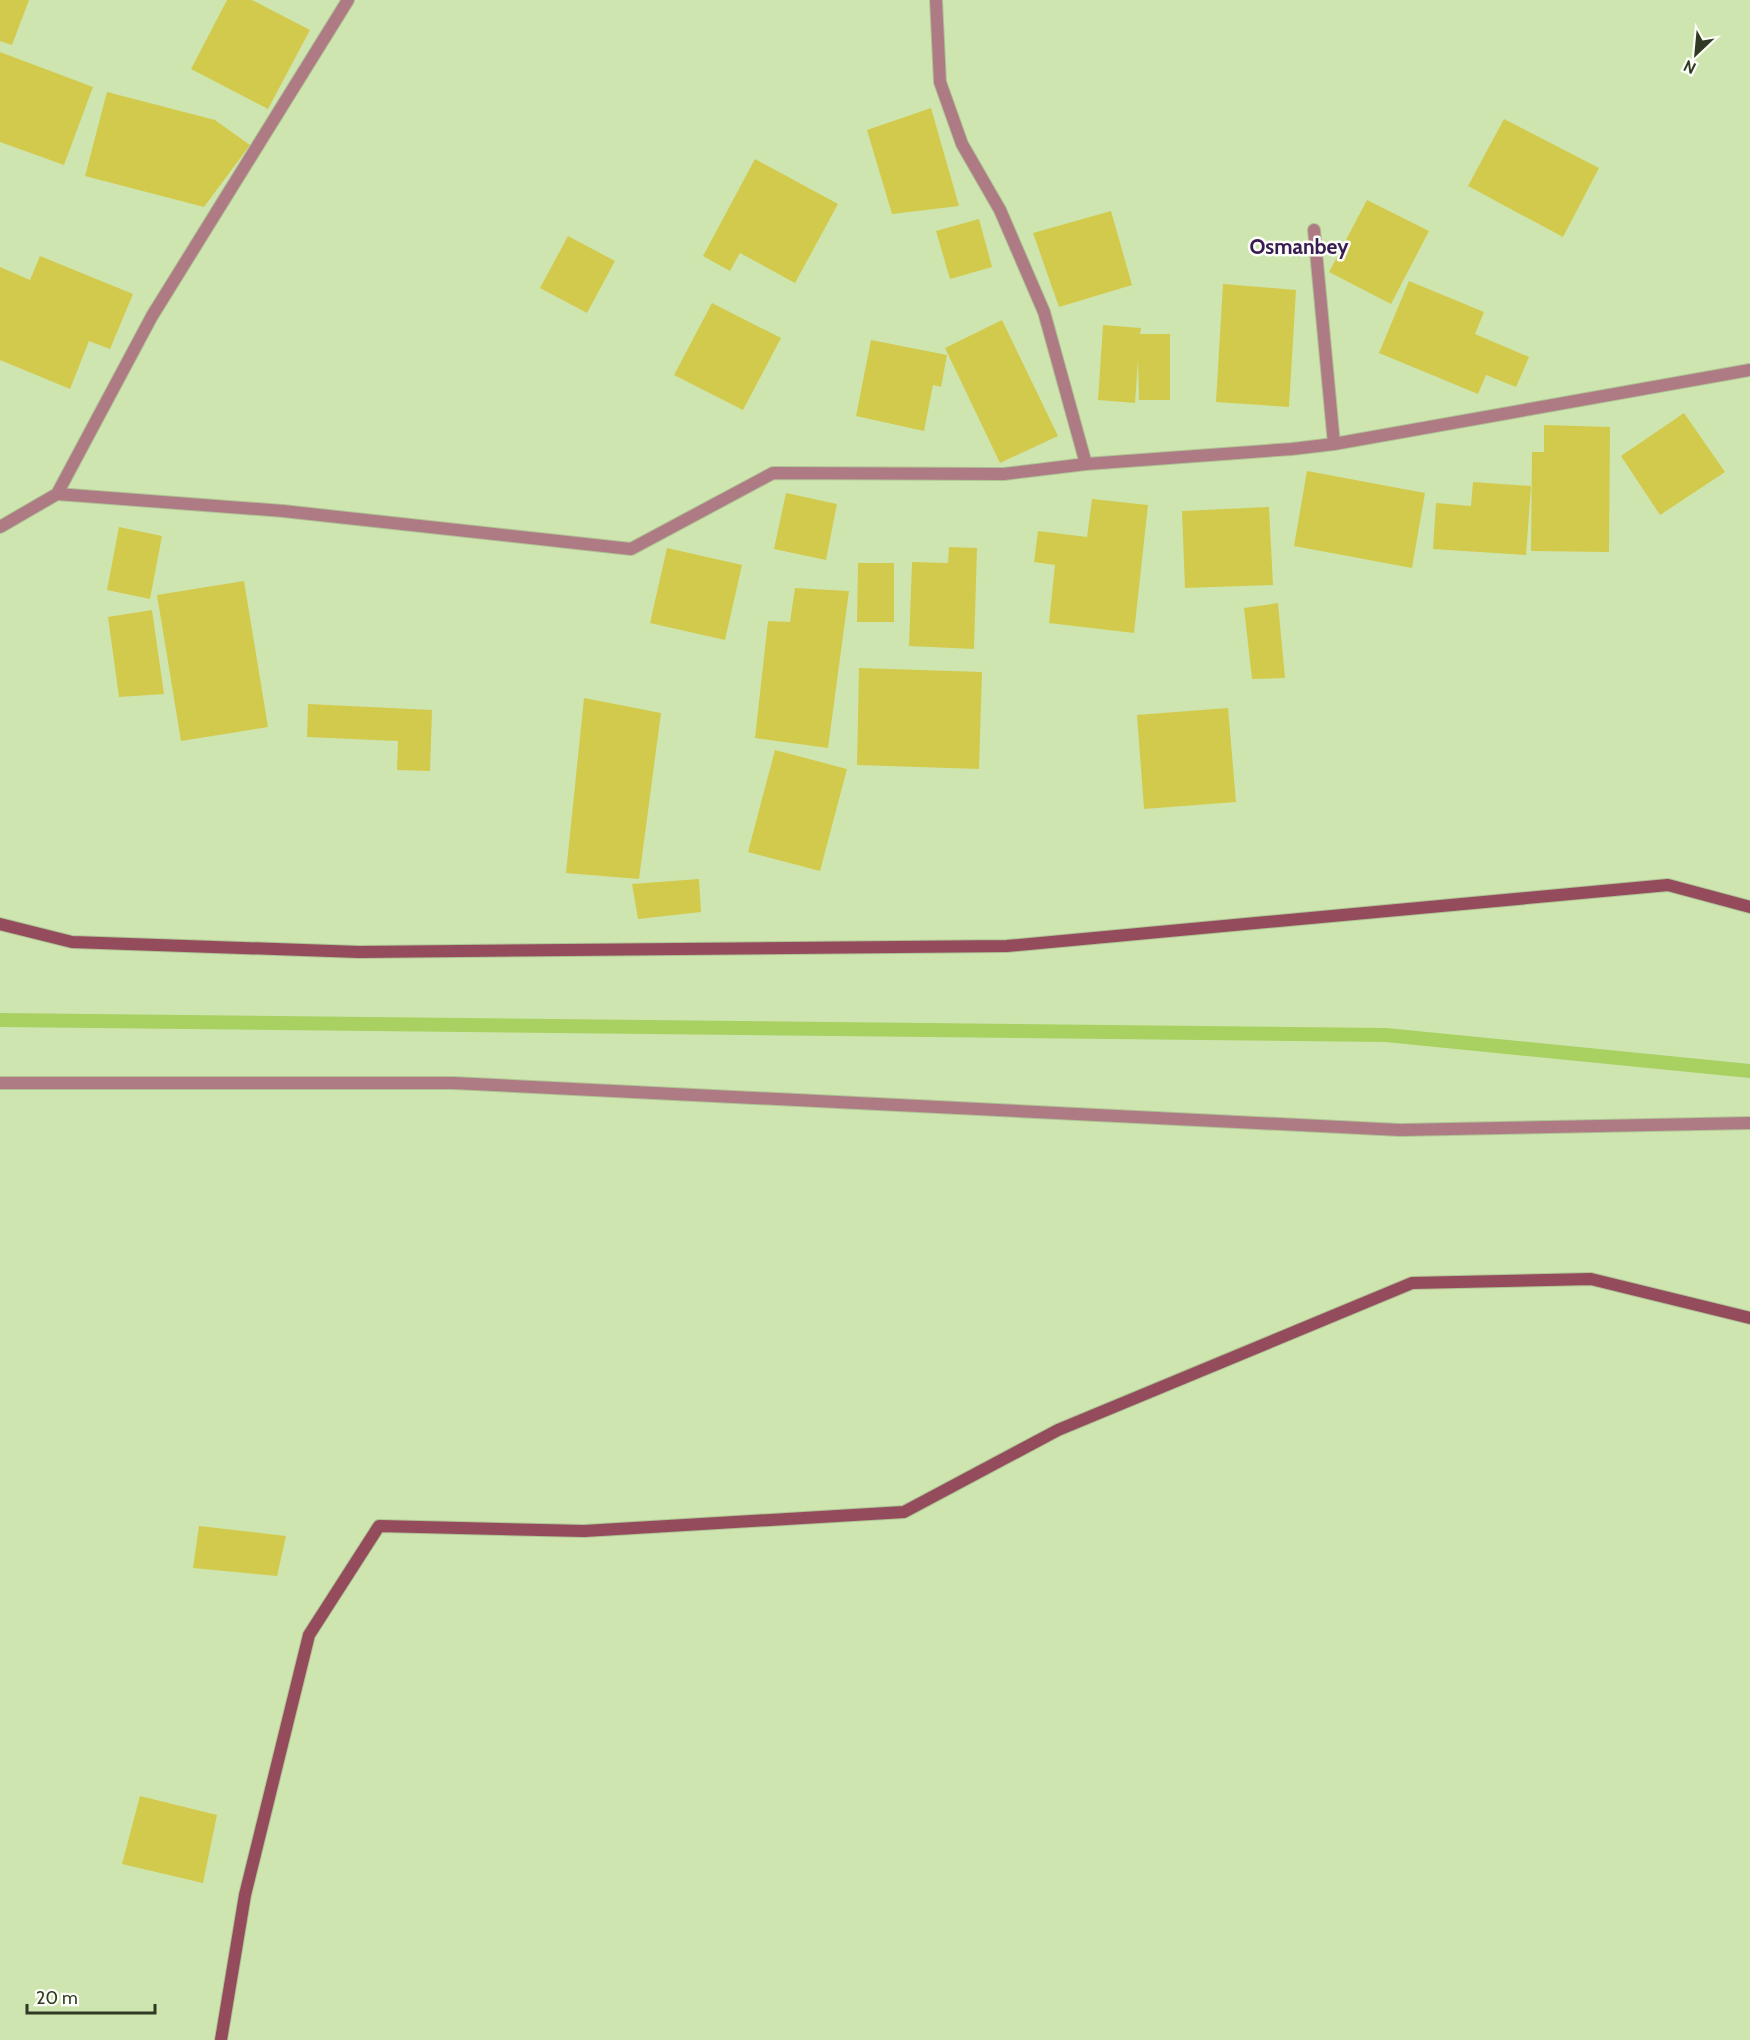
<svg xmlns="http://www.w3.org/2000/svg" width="1750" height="2040" font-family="Cabin,sans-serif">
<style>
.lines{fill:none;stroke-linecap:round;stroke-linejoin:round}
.stream{stroke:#a9d162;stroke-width:14}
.building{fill:#d2ca4c}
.street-casing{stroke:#afc394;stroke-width:14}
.secondary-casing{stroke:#afc394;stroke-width:14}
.street{stroke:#ae7b85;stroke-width:12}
.secondary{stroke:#944b5c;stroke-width:12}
.labels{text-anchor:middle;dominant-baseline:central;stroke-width:5;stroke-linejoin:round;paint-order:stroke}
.quarter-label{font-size:21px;font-weight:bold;fill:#3a1c54;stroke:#fafef4}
</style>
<rect width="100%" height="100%" fill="#cfe5b0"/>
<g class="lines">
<path class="stream" d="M0,1020L1386,1035L1750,1071"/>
</g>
<path class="building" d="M0,0H29L12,45L0,41Z
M227,0H252L310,30L268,109L191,69Z
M0,52L93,87L64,165L0,142Z
M107,92L215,120L250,145L204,207L85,176Z
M931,108L959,206L892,214L867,130Z
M1504,119L1599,168L1563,237L1468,186Z
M755,159L838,204L795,283L740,253L730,271L703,256Z
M1367,200L1429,231L1391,304L1329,272Z
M1111,211L1132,285L1059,307L1033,233Z
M979,219L992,267L950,279L936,231Z
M568,236L615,261L587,313L540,288Z
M40,256L133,294L110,349L89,341L70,389L0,360V267L30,280Z
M1409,281L1484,312L1475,334L1529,357L1516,387L1486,375L1478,394L1379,353Z
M1223,284L1296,290L1289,407L1216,402Z
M712,303L781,338L743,410L674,375Z
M1002,320L1058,436L1000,463L945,348Z
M1103,325L1141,328L1140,334H1170V400H1139L1138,360L1135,403L1098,400Z
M871,340L947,355L941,387L933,385L924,431L856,416Z
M1684,413L1725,472L1660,515L1621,456Z
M1544,425L1610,427L1609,552L1531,551L1532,452H1544Z
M1307,471L1425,493L1412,568L1294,546Z
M1473,482L1531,486L1526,555L1433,549L1436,503L1471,506Z
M786,493L837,504L826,560L774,549Z
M1092,499L1148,505L1134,633L1049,623L1055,565L1034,562L1038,531L1087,537Z
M1269,507L1273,585L1185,588L1182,511Z
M119,527L162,536L150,599L107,590Z
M949,547L977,548L974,649L909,646L912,562L948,563Z
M667,548L742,565L725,640L650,623Z
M858,563H894V622H857Z
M244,581L268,727L181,741L157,595Z
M795,588L849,591L828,748L755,738L768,621L790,622Z
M1278,603L1285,678L1252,679L1244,608Z
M152,610L164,694L119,697L108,617Z
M859,668L982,672L979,769L857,765Z
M584,698L661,713L639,879L566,873Z
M308,704L432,710L430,771L397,770L398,741L307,737Z
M1228,708L1236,802L1144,809L1137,715Z
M775,750L847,769L820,871L748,852Z
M699,879L701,912L638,919L632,884Z
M199,1526L286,1536L277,1576L193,1568Z
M140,1796L217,1815L203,1883L122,1864Z"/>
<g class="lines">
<g class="street-casing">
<path id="street" d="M936,0L940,82L962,144L1000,210L1044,312L1086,464
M1314,230L1334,444
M57,494L283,511L631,549L773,473L1004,474L1086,464L1292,449L1334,444L1750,370
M0,527L57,494L152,316L348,0
M0,1083H453L1400,1130L1750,1123"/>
</g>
<g class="secondary-casing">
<path id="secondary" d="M0,924L72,942L359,952L1007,946L1668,885L1750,907
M221,2040L245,1895L309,1635L379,1526L584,1531L904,1512L1058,1430L1412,1283L1591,1279L1750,1318"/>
</g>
<use href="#street" class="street"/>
<use href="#secondary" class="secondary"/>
</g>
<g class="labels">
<g class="quarter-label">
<text x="1299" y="246">Osmanbey</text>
</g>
</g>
<g transform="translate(1696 54) rotate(206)" stroke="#fafef4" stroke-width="4.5" paint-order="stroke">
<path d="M0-4.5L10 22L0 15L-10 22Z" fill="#313924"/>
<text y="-9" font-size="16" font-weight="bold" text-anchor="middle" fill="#313924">N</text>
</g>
<path d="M27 2004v9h128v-9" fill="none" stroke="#313924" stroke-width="3"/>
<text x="36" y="2004" font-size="18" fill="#313924" stroke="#fafef4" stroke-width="4.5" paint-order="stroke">20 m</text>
</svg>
